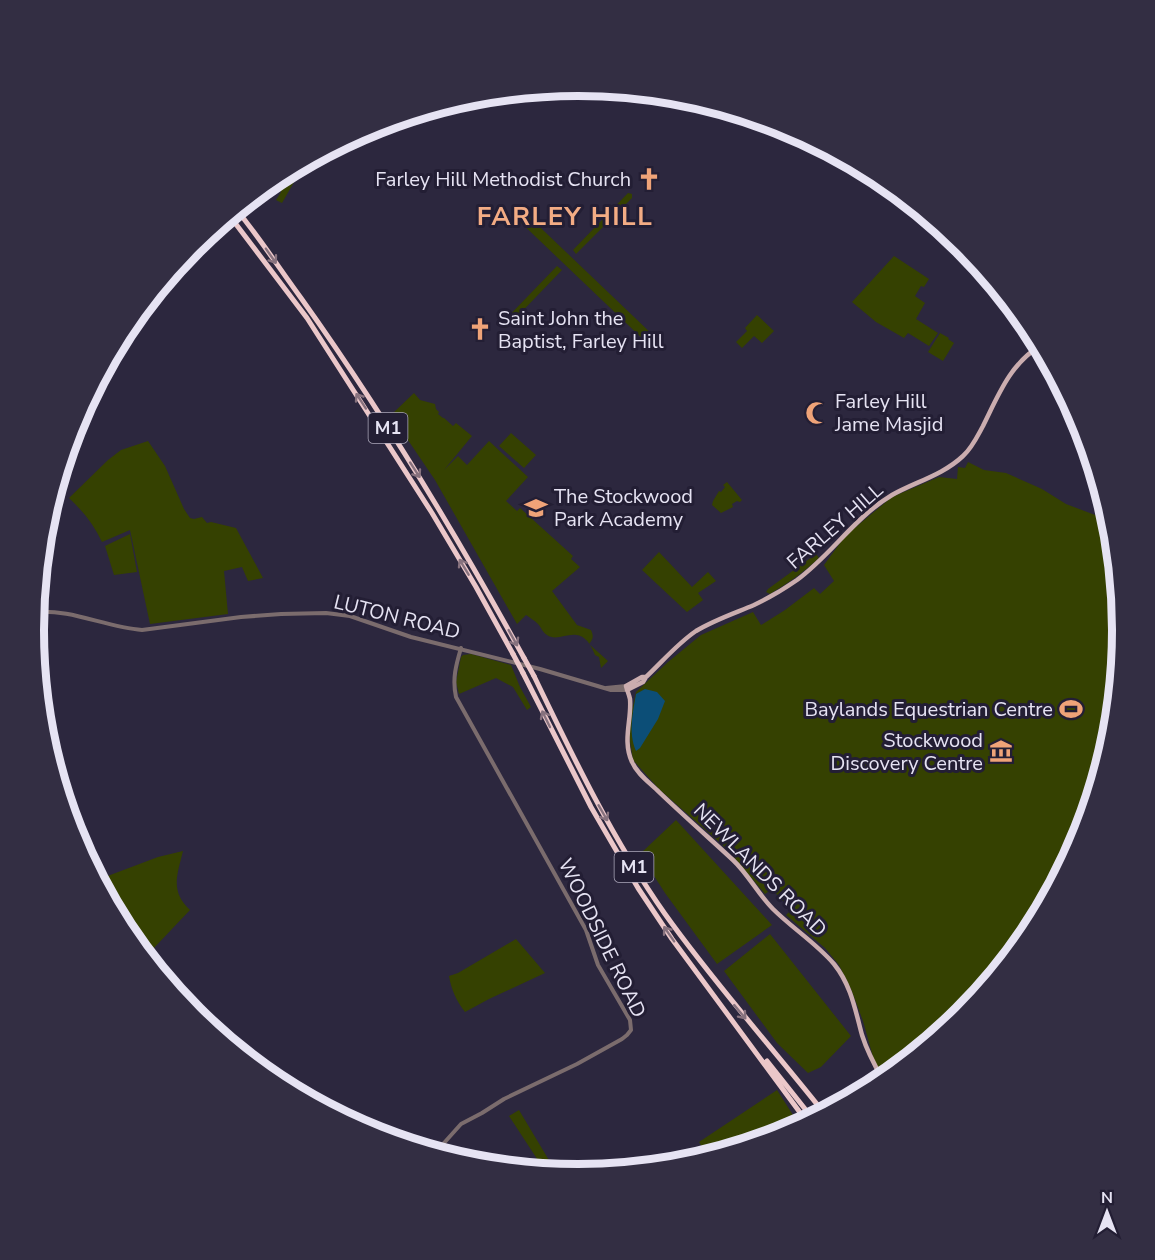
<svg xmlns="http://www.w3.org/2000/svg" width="1155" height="1260" font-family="'Nunito Sans',sans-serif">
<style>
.green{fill:#354101}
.water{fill:#0c4e77}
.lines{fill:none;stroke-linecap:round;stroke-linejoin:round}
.minor{stroke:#7b6c6d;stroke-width:4}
.major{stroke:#cbadaf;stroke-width:4.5}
.highway{stroke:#ebc7c9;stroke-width:5}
.highway-bridge{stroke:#ebc7c9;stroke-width:5}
.oneway{stroke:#87727e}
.labels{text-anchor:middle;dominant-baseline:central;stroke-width:6;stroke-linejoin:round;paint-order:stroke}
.shield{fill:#231e34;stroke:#aca8ba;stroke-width:1.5}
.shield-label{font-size:18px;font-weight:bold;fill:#e6e3f3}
.poi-label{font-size:20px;fill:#e6e3f3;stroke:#231e34;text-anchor:end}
.street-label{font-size:20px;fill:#e6e3f3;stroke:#231e34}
.district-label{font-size:26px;font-weight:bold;letter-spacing:1.5px;fill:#f3ac84;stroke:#231e34}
.rim{fill:none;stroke:#e6e3f3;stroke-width:8}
</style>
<rect width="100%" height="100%" fill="#2c273e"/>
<path class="green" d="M303,162L301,170L282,203L276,200L281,192V185L273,179Z
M628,193L632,194V198L576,254L573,250Z
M522,210L655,337L651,344H648L515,217Z
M894,256L929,279L924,287L921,286L915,296L925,303L916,319L938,333L929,346L908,333L904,338L876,322L852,302Z
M557,266L562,270L506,328L501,327V324Z
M757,315L774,331L762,343L754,336L742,348L736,342L747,331L745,328Z
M940,333L949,338L948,339L954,343L943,361L928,352Z
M414,393L420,400L435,404L436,409L439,412L438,414L443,418H444L453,426L456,423L472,436L444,470L458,456L467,465L489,441L528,477L506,501L517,511L520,508L573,556L571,559L580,567L552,591L577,625L591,630C594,637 593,639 589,644L608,661L601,668L599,657L595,655C581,618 561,645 547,635C543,633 541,627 538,624C534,620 530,618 526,615L517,624L435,480L391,415Z
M511,433L536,455L524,468L499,446Z
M148,441L165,466L184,509L190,518L194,519L202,517L207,523L211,522L236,528L263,578L248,581L242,567L224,571L228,614L150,624L130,530L102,542C94,525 83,511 69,498L108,460L121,450Z
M968,462L984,470L1006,473L1042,489L1066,504L1111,521L1122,630L1111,737L1080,839L1030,933L962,1015L885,1079L875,1064L863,1021L851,989L839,965L825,948L786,915L791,910L772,889L765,894L727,849L659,789L633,760L628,729L636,692L668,662L701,635L753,612L761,625L785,610L814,588L820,594L834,581L824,565L843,539L851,531L892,497L939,477L957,479L958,467L965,468Z
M727,482L742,500L740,502L737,501L732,504L733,507L721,513L712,505L713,501L719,491L721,492L725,487L723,485Z
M130,534L137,572L114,575L105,546Z
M659,552L692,587L708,572L716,581L698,593L703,600L687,612L642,570Z
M816,554L819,558C804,572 788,583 770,594L766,592L768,589Z
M471,654L511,665L520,687L531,707L527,710L513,687L496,678L459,694L456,682L461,657L463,655Z
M676,820L772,925L717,964L665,893L640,854Z
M183,851C177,876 170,891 190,910L153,949L144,951L131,940L125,932L97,880L158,857Z
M770,934L851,1036L821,1067L808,1073L777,1043L724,971Z
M516,939L545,973L489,999L465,1012C457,1002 451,989 449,976L458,973Z
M777,1090L800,1126L786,1133L708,1157L699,1142Z
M519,1110L556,1172L545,1171L509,1116Z"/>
<path class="water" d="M645,689L657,692L665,701L658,719L640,748L636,751C628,733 633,712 636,694Z"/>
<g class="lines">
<path class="minor" d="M35,612C72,609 105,627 142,630L241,617L281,614L326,613L350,616L411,637L540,669L611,690H627
M606,688L626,686
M435,1153L461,1124L482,1113L504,1099L577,1064L622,1039L627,1035L631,1030L630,1020L598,965L586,930L456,697C452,679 456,665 461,648"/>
<path class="major" d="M646,677H642L626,686C627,690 629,694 630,699C632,720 622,740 632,762C637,774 650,783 659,792C683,815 708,837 733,860C748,874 758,894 773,909C792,928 816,943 834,964C851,985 855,1009 862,1035C867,1051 875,1066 883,1080
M627,690L643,682L646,677C662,662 678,643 696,631C714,620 735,613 754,605C769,598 784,589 797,580C831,555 855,517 892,495C915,482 943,475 963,456C972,448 977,437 983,426C998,396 1010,364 1040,346"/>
<path class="highway" d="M236,209C259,237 279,268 301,298C383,413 456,534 524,658
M229,215L307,318L432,513L476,587L513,654
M523,673L591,807L638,888L672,939L807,1122
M534,676C573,757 613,840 665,914C714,983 771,1046 824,1113
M767,1061L813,1119"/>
<path class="highway-bridge" d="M513,654L523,673
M524,658L534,676"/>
</g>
<defs><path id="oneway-shaft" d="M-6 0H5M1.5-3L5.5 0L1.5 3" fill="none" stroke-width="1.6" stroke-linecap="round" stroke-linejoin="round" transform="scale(1.5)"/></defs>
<g class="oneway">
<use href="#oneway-shaft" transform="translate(271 256) rotate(55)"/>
<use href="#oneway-shaft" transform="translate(361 401) rotate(-123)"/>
<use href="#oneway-shaft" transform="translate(415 470) rotate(57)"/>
<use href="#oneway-shaft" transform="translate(464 567) rotate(-121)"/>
<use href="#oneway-shaft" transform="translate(513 638) rotate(61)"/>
<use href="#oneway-shaft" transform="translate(546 719) rotate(-116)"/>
<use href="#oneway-shaft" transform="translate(603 813) rotate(60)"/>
<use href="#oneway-shaft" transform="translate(669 934) rotate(-125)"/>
<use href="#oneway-shaft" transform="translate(740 1012) rotate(50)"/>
</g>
<defs>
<g id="church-bare" transform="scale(1.8)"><path d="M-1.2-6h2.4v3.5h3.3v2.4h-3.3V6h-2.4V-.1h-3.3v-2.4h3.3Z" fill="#efa378" stroke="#231e34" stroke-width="2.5" paint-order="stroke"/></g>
<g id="mosque-bare" transform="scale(1.8)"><path d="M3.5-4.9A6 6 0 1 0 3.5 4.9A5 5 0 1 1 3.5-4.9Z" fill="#efa378" stroke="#231e34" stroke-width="2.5" paint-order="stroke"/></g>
<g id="school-bare" transform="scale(1.8)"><path d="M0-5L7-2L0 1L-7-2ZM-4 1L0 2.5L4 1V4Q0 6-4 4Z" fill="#efa378" stroke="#231e34" stroke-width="2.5" paint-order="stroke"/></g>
<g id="stadium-bare" transform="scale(1.8)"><path d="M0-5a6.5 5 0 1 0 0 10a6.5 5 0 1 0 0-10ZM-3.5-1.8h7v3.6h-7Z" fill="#efa378" stroke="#231e34" stroke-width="2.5" paint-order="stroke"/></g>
<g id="museum-bare" transform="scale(1.8)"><path d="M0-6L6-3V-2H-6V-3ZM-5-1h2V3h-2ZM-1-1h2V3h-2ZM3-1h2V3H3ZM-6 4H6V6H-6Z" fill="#efa378" stroke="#231e34" stroke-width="2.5" paint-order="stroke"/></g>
</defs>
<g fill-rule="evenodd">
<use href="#church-bare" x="649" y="179"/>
<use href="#church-bare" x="480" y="329"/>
<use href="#mosque-bare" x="817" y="413"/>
<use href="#school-bare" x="536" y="508"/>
<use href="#stadium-bare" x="1071" y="709"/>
<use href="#museum-bare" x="1001" y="751"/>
</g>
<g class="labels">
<g class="shield">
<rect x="368.5" y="413" width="39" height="30" rx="4.5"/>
<rect x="614.5" y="852" width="39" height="30" rx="4.5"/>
</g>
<g class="shield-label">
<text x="388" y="428">M1</text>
<text x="634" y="867">M1</text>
</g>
<g class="poi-label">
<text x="631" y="179">Farley Hill Methodist Church</text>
<text x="498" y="318" text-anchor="start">Saint John the<tspan x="498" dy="23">Baptist, Farley Hill</tspan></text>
<text x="835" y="401" text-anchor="start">Farley Hill<tspan x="835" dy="23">Jame Masjid</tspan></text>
<text x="554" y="496" text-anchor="start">The Stockwood<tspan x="554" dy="23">Park Academy</tspan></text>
<text x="1053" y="709">Baylands Equestrian Centre</text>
<text x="983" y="740">Stockwood<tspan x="983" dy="23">Discovery Centre</tspan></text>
</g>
<g class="street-label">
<text transform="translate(835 526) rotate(-41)">FARLEY HILL</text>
<text transform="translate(397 617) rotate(14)">LUTON ROAD</text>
<text transform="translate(760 870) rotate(45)">NEWLANDS ROAD</text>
<text transform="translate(602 938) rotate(64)">WOODSIDE ROAD</text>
</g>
<g class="district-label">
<text x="565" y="216">FARLEY HILL</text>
</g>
</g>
<path d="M0 0H1155V1260H0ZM44 630a534 534 0 1 1 1068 0a534 534 0 1 1-1068 0Z" fill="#332e43" fill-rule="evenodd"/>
<path class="rim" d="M44 630a534 534 0 1 1 1068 0a534 534 0 1 1-1068 0Z"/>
<g transform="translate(1107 1212)" stroke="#231e34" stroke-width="4.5" paint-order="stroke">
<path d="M0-4.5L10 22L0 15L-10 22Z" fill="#e6e3f3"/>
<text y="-9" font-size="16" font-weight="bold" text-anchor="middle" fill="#e6e3f3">N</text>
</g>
</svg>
